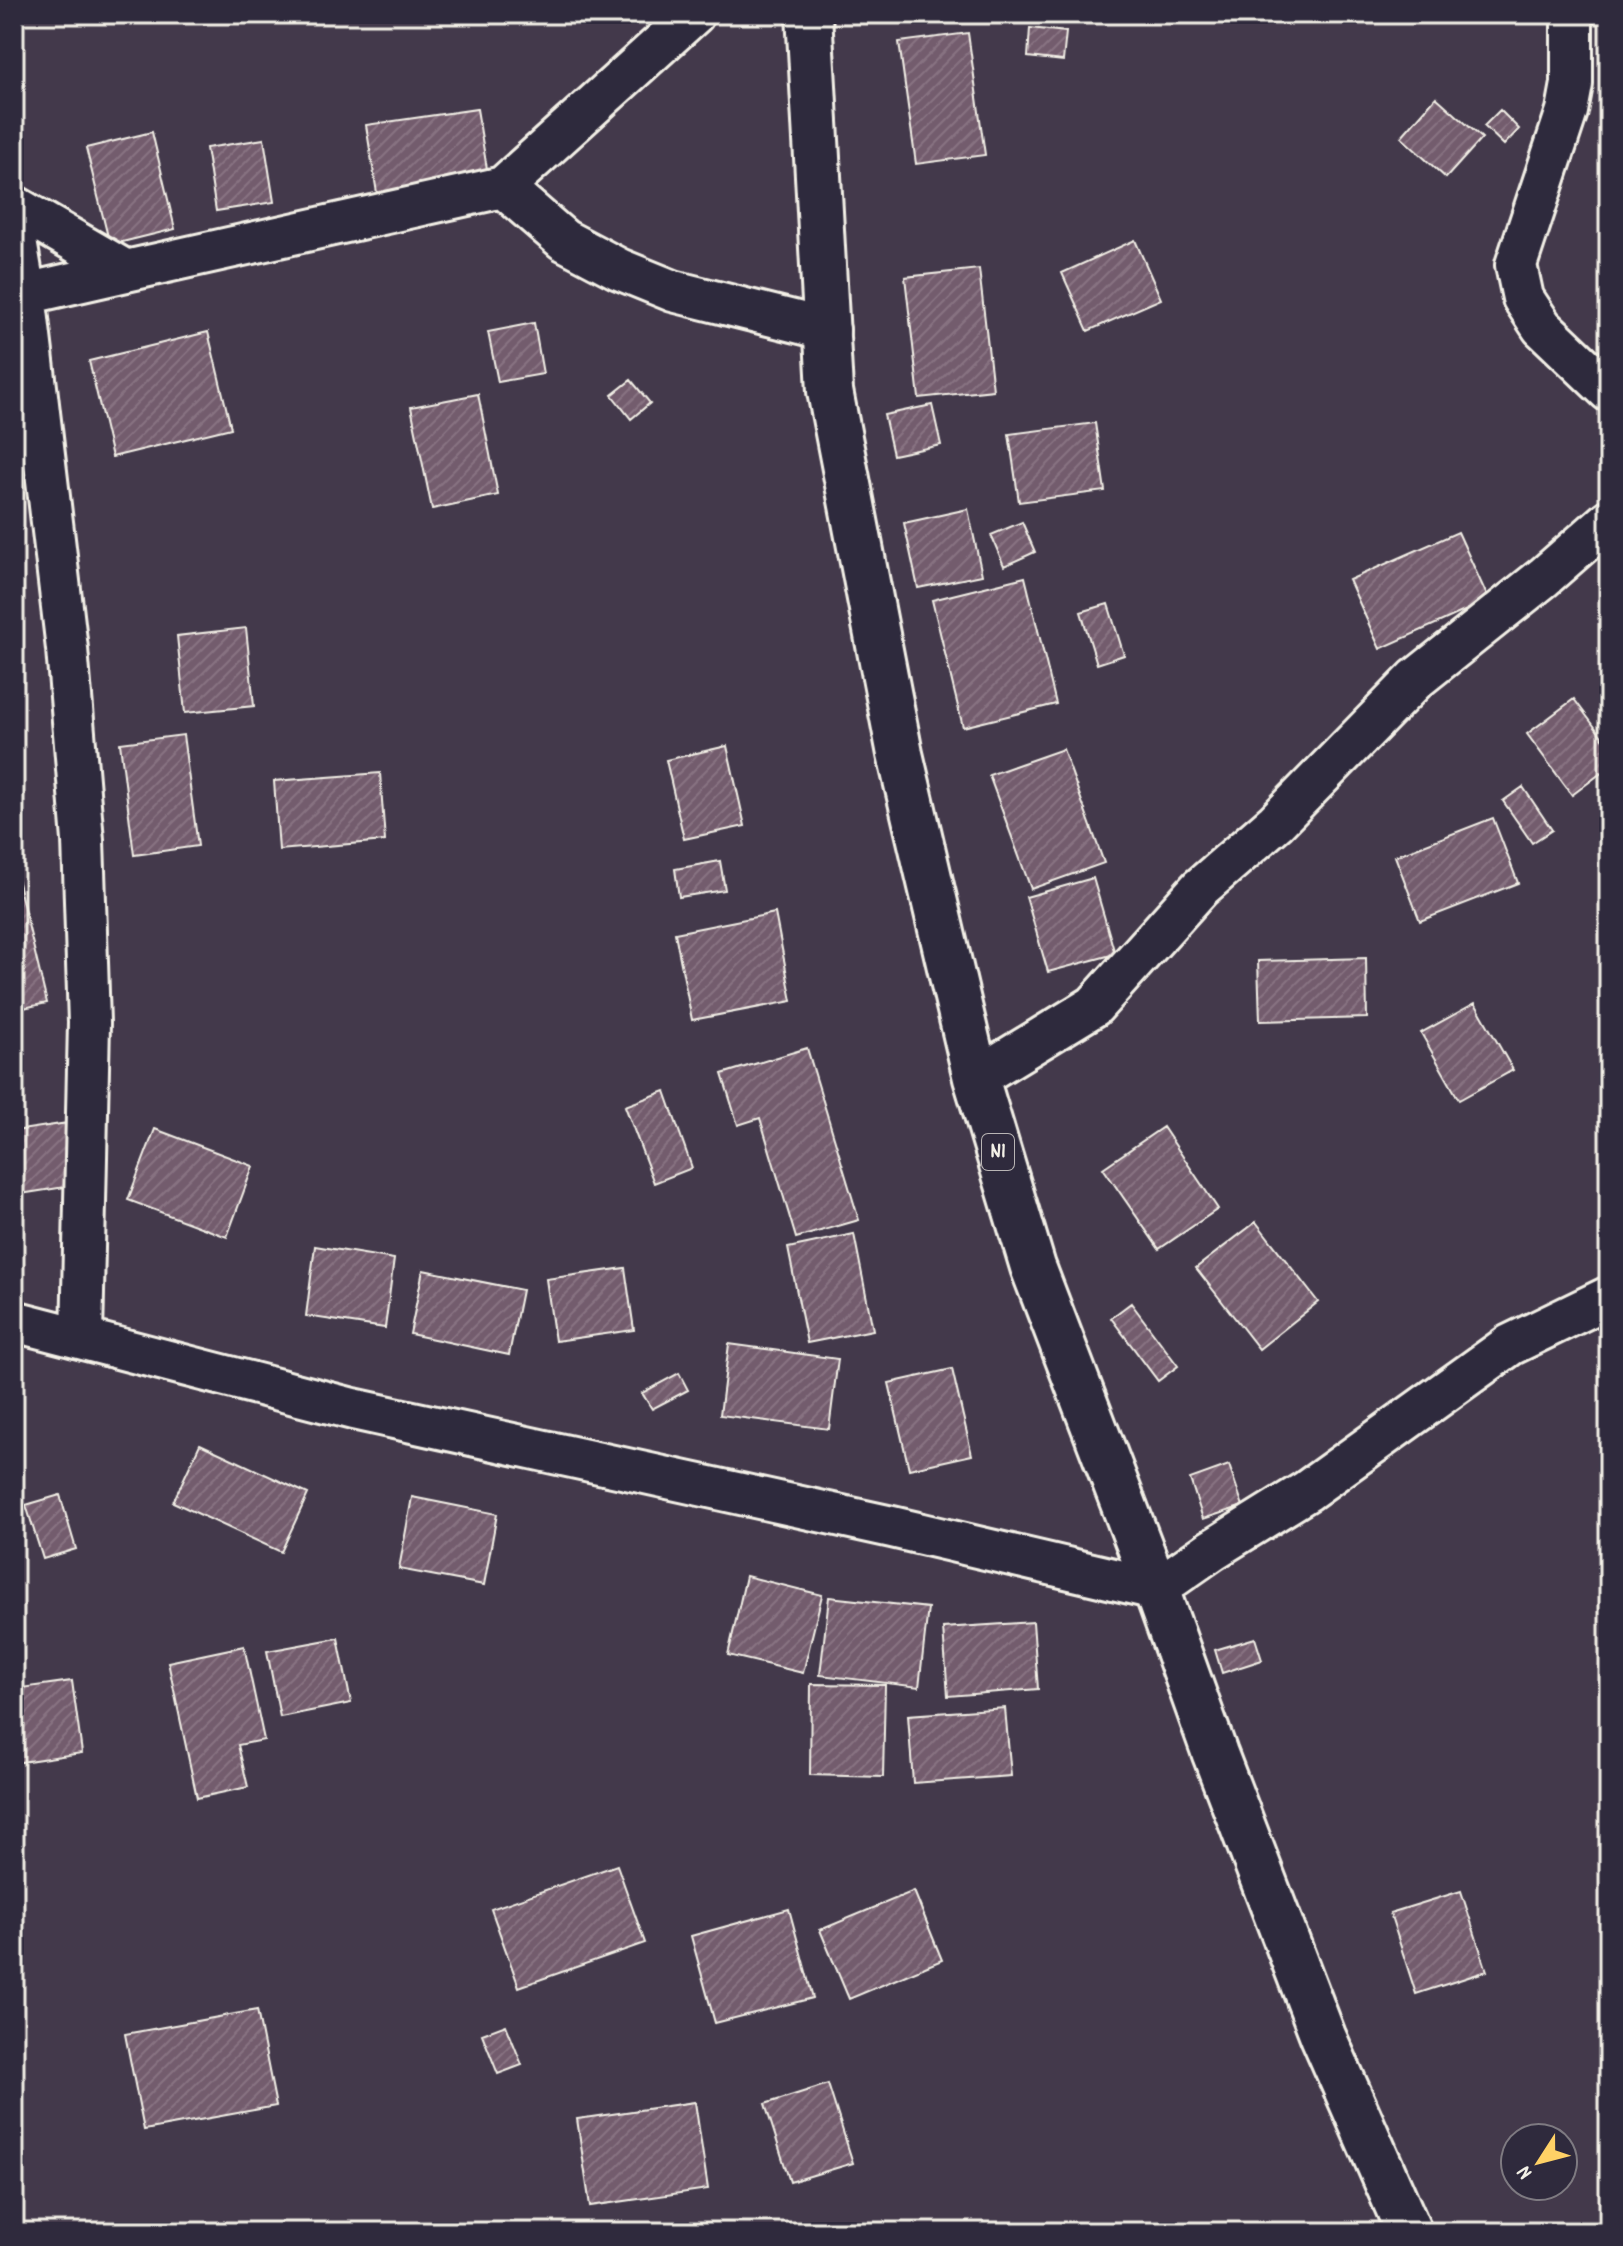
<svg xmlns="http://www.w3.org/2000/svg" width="1623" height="2246" font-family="Dekko,sans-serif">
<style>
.building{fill:url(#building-hatch);stroke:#f4f1e8;stroke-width:2}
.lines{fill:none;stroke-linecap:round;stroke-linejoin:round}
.minor-casing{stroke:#f4f1e8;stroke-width:46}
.major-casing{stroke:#f4f1e8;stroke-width:50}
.minor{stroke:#2f2a3d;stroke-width:40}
.major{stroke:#2f2a3d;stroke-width:44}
.labels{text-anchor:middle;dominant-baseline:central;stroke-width:7;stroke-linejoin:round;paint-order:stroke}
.shield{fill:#2f2a3d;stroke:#b9b5b5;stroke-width:2}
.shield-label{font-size:22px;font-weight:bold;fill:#f4f1e8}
</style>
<defs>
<pattern id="building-hatch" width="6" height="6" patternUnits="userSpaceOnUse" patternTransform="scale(2)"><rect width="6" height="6" fill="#735b6d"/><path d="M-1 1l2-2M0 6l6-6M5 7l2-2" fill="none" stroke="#887382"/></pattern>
</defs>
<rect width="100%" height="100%" fill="#43394b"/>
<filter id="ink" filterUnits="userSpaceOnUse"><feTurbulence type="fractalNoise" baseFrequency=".0125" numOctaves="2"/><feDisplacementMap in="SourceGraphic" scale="16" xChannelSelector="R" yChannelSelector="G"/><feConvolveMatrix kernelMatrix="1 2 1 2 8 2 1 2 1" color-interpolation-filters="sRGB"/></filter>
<g filter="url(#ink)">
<path class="building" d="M916,14H977L918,25Z
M1030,28L1066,32L1063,61L1028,57Z
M968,33L985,155L916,164L899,42Z
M1436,97L1482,138L1446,178L1401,137Z
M477,109L488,175L377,193L366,125Z
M1500,110L1519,129L1504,145L1484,126Z
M152,132L175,229L110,245L86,148Z
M264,139L274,202L216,211L206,148Z
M1135,240L1161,299L1088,331L1062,273Z
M979,269L993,390L919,398L905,277Z
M534,323L543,374L498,382L488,332Z
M208,332L231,428L112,457L89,361Z
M631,380L650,403L631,419L612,395Z
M478,394L498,495L432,509L411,407Z
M932,405L941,445L893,455L884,415Z
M1095,423L1105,491L1019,502L1009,434Z
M968,509L982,575L918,588L904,523Z
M1022,522L1035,552L1004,566L991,535Z
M1458,532L1489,600L1380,649L1349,580Z
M1025,577L1056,704L963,727L932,600Z
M1108,604L1124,655L1097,664L1081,612Z
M246,628L254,706L185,713L177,636Z
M1574,699L1609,746V767L1572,795L1527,734Z
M183,735L198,846L134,855L120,743Z
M727,746L745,826L684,839L666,760Z
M1063,749L1104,863L1031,889L989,775Z
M380,773L385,841L279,850L274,781Z
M1523,787L1552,830L1532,843L1503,801Z
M1493,818L1518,883L1420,921L1395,856Z
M720,861L725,890L679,897L675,869Z
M14,866L47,1003L14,1010Z
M1093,878L1115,954L1048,972L1026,897Z
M775,913L792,1001L692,1020L675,933Z
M1366,958L1367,1018L1260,1021L1258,961Z
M1475,1003L1513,1070L1459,1100L1421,1033Z
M807,1048L859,1220L796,1238L760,1118L738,1125L722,1074Z
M665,1091L692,1168L654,1183L625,1106Z
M68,1123L78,1185L14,1195V1131Z
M1163,1127L1218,1209L1159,1249L1103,1168Z
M155,1129L253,1166L227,1237L128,1200Z
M1256,1222L1318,1302L1259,1349L1196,1268Z
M854,1234L873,1330L807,1343L788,1248Z
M315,1246L394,1259L385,1328L306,1316Z
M625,1268L634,1330L555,1341L546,1279Z
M423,1270L522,1290L509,1355L410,1334Z
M1131,1303L1178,1366L1158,1381L1111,1318Z
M729,1344L838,1359L829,1429L720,1415Z
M952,1369L972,1455L909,1469L889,1383Z
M679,1373L688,1390L652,1409L642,1393Z
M200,1444L308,1494L281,1552L173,1502Z
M1229,1465L1243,1506L1203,1519L1190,1479Z
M60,1495L76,1549L43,1559L26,1505Z
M412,1497L497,1514L484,1585L399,1569Z
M746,1576L822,1595L803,1673L728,1655Z
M829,1597L928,1608L919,1687L820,1675Z
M1033,1622L1038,1689L948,1696L943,1628Z
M338,1638L351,1703L280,1717L267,1651Z
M1255,1638L1262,1660L1222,1673L1215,1650Z
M244,1646L264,1740L238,1745L248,1787L197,1798L168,1662Z
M72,1681L82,1753L14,1763V1689Z
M811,1684L885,1685L883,1777L810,1775Z
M1005,1708L1011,1776L913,1783L908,1715Z
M617,1865L645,1943L519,1987L491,1909Z
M914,1891L942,1960L849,1999L820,1930Z
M1461,1891L1487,1971L1416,1994L1390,1913Z
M789,1909L813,1998L715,2023L691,1936Z
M257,2010L276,2106L144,2130L125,2034Z
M506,2025L522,2065L498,2074L482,2034Z
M828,2084L853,2163L790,2182L765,2104Z
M695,2102L708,2189L590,2206L577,2119Z"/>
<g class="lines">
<g class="minor-casing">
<path id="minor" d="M1572,14V84L1567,111L1516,265L1523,298L1542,327L1609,391
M503,187L564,240L619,269L673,291L829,330
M14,206L126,271L503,187L694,14
M14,229L25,294L67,649L83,840L89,1023L82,1338
M25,294L126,271
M976,1078L1094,1006L1200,888L1276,822L1416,679L1544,577L1609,520
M14,1321L353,1409L892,1527L1156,1589L1212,1550L1307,1491L1510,1345L1609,1297"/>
</g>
<g class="major-casing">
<path id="major" d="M809,14L830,391L900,754L976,1078L1033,1267L1156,1589L1215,1754L1323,2036L1409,2232"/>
</g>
<use href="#minor" class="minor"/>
<use href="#major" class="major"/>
</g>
</g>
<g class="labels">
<rect class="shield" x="982" y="1134" width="32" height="36" rx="6"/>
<g class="shield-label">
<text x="998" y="1152">N1</text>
</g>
</g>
<rect width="1623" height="2246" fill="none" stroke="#2f2a3d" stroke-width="48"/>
<rect x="24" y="24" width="1575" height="2198" fill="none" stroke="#f4f1e8" stroke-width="3" filter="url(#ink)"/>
<g transform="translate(1539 2162) rotate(234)"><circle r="38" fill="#2f2a3d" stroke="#7e7a81" stroke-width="2"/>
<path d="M0-6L14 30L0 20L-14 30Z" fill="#ffd166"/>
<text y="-12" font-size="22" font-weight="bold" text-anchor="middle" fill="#f4f1e8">N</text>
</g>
</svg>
